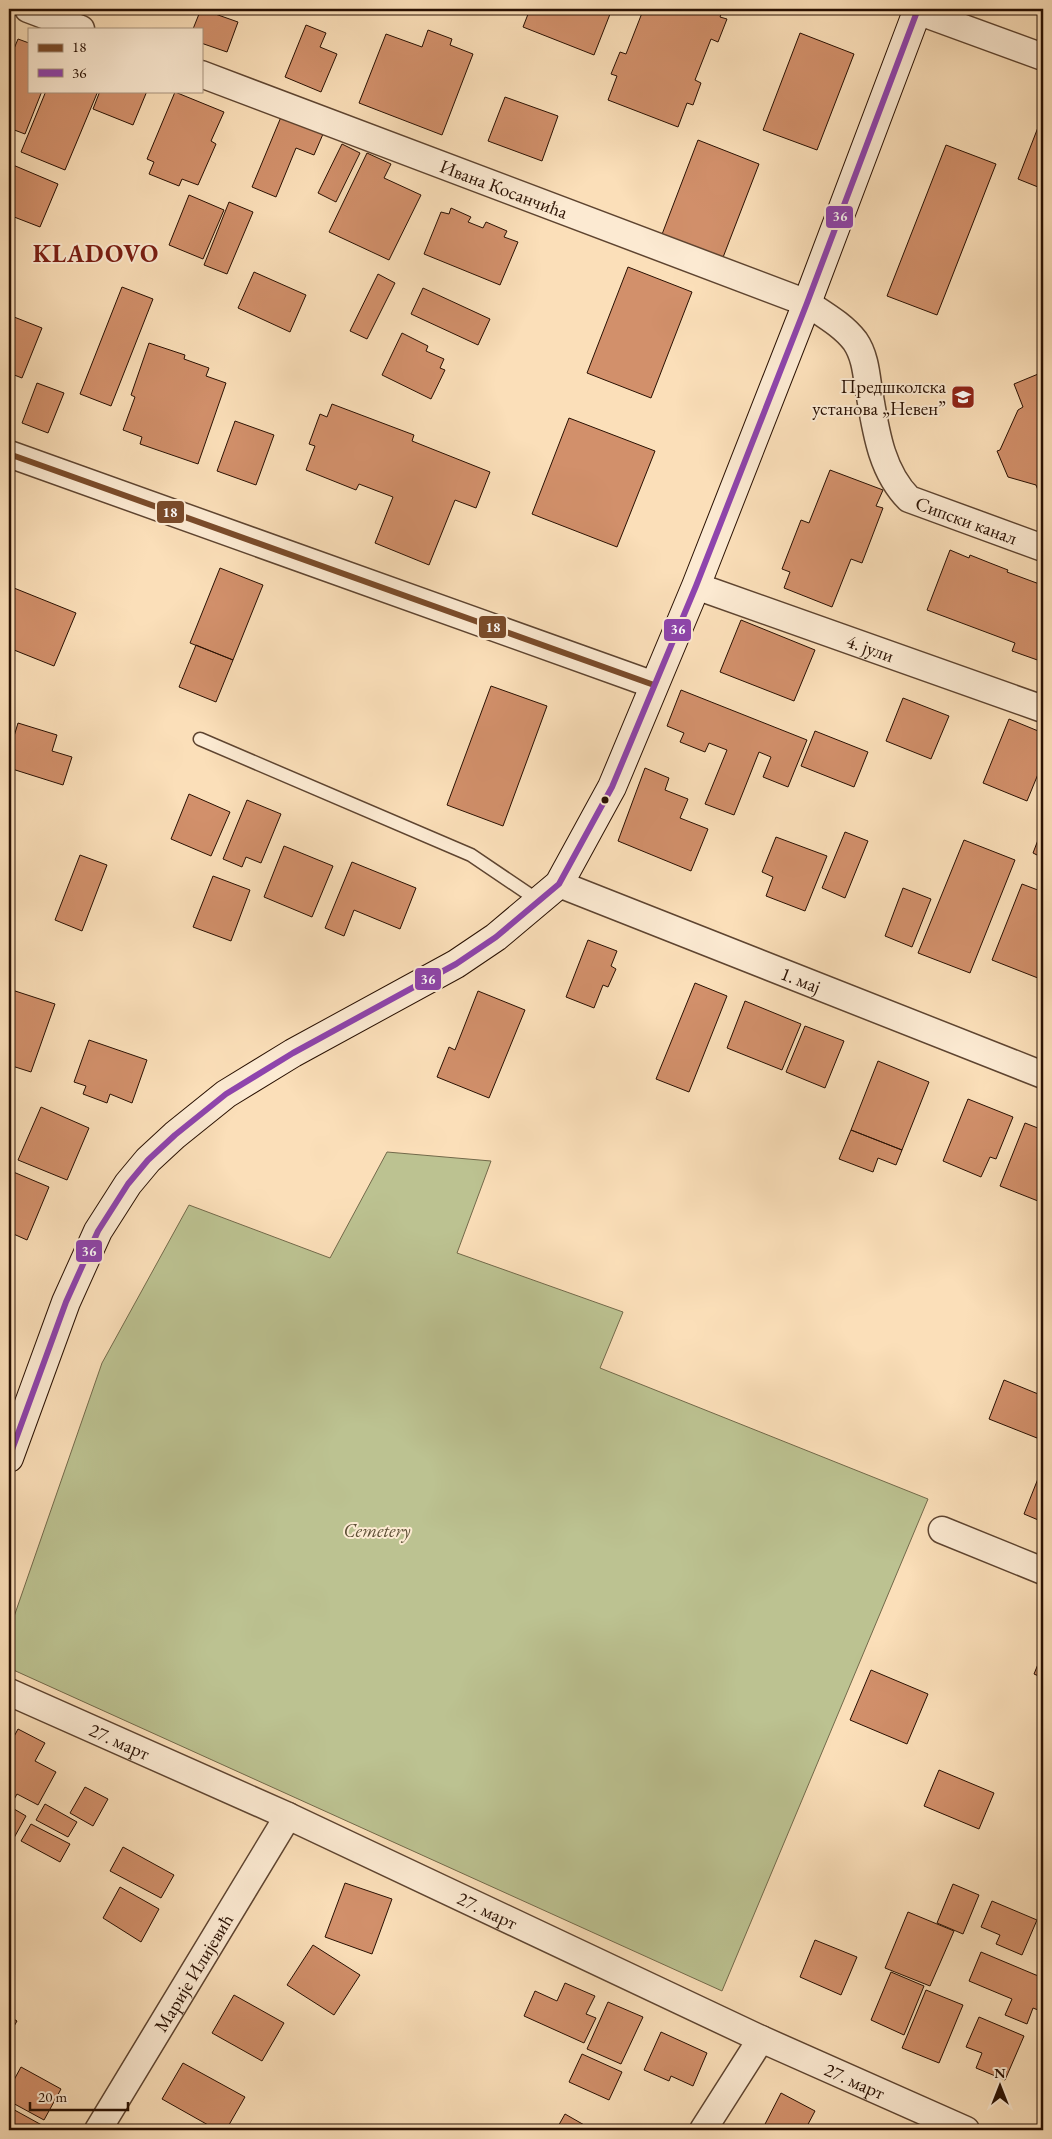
<svg xmlns="http://www.w3.org/2000/svg" width="1052" height="2139" font-family="'EB Garamond',serif">
<style>
.green{fill:#bcc291;stroke:#72694a}
.building{fill:#d2906b;stroke:#291002}
.lines{fill:none;stroke-linecap:round;stroke-linejoin:round}
.service-casing{stroke:#5e4430;stroke-width:15}
.minor-casing{stroke:#5e4430;stroke-width:29}
.secondary-casing{stroke:#291002;stroke-width:30}
.service{stroke:#fcead2;stroke-width:12}
.minor{stroke:#fcead2;stroke-width:26}
.secondary{stroke:#fcead2;stroke-width:28}
.bus-1-casing{stroke:#fcead2;stroke-width:10}
.bus-2-casing{stroke:#fcead2;stroke-width:10}
.bus-1{stroke:#7a4b2a;stroke-width:6}
.bus-2{stroke:#8e44ad;stroke-width:6}
.bus-dot{fill:#291002;stroke:#fcead2;stroke-width:2}
.labels{text-anchor:middle;dominant-baseline:central;stroke-width:4;stroke-linejoin:round;paint-order:stroke}
.street-label{font-size:19px;fill:#291002;stroke:#fcead2}
.poi-label{font-size:19px;fill:#291002;stroke:#fcead2;text-anchor:end}
.park-label{font-size:19px;font-style:italic;fill:#5c4e34;stroke:#fcead2}
.district-label{font-size:24px;font-weight:bold;letter-spacing:1px;fill:#7a1f14;stroke:#fcead2}
.line-badge{stroke:#fcead2;stroke-width:2}
.badge-label{font-size:14px;text-anchor:middle;font-weight:bold;fill:#fff}
</style>
<rect width="100%" height="100%" fill="#fbdfb9"/>
<filter id="stains"><feTurbulence type="fractalNoise" baseFrequency=".004" numOctaves="4"/><feColorMatrix values="0 0 0 0 .2 0 0 0 0 .09 0 0 0 0 .02 0 0 0 .5 -.17"/></filter>
<radialGradient id="worn" r=".72"><stop offset=".6" stop-color="#630" stop-opacity="0"/><stop offset="1" stop-color="#630" stop-opacity=".3"/></radialGradient>
<path class="green" d="M387,1152L491,1161L457,1253L623,1312L600,1368L928,1499L722,1991L9,1668V1631L102,1363L189,1205L330,1258Z"/>
<path class="building" d="M201,9L238,22L227,52L201,43V29H193Z
M530,9H612L594,55L523,27Z
M636,9H723L720,17L727,19L718,42L711,39L695,80L701,83L693,105L687,103L678,127L608,100L617,76L611,74L620,52L626,54L642,13Z
M306,25L326,33L320,47L337,54L321,92L285,77Z
M428,30L452,39L450,45L473,54L442,135L359,103L386,34L422,47Z
M800,33L854,54L817,150L763,130Z
M18,39L29,43V91H42L25,134L9,128V61Z
M46,91H98L65,170L21,152Z
M100,91H147L133,125L93,109Z
M175,92L224,112L211,141L216,144L198,185L182,179L179,186L149,174L154,162L147,159Z
M505,97L558,116L542,161L488,141Z
M281,117L323,134L314,155L296,148L276,197L252,187Z
M1042,117H1043V189L1018,179Z
M698,140L759,164L722,260L661,237Z
M342,144L360,153L336,202L318,193Z
M946,145L996,164L937,315L887,296Z
M367,153L391,164L384,178L421,195L389,260L329,232Z
M13,165L58,184L40,227L9,215V175Z
M189,195L224,210L203,259L169,245Z
M229,202L253,212L227,274L204,265Z
M451,208L471,217L468,222L483,228L486,222L507,231L504,237L518,242L500,285L424,254L441,212L449,214Z
M628,267L692,292L651,398L587,373Z
M254,272L306,295L290,332L238,308Z
M378,274L395,283L367,339L350,331Z
M122,287L153,299L111,406L80,394Z
M423,288L490,319L478,345L411,314Z
M9,315L42,328L22,378L9,373Z
M402,333L428,346L426,351L444,359L440,368L445,370L431,399L382,375Z
M149,343L185,355L184,359L209,368L206,376L226,383L198,464L140,444L142,437L123,430L135,397L131,395Z
M1043,372V497L1041,498L1036,485L1008,477L997,451L1000,450L1018,410L1023,407L1014,384Z
M37,383L64,393L48,433L22,423Z
M332,404L414,435L412,441L490,472L476,508L455,500L429,565L375,543L393,497L359,484L356,490L306,470L315,446L309,444L320,414L327,417Z
M569,418L655,451L617,547L532,514Z
M235,421L274,435L256,485L217,471Z
M830,470L883,490L876,506L883,508L862,563L851,559L832,607L784,588L790,572L782,569L801,520L809,523Z
M950,550L969,558L970,555L990,563L1008,570L1007,572L1042,585L1038,596L1043,597V662L1012,651L1015,643L927,610Z
M220,568L263,585L233,660L190,643Z
M9,586L76,613L54,666L9,648Z
M741,620L815,650L794,701L720,672Z
M196,645L233,660L216,702L179,687Z
M491,686L547,706L503,826L447,805Z
M681,690L807,740L788,787L763,777L771,757L759,752L734,815L705,804L727,750L709,743L705,752L680,742L684,733L667,726Z
M903,698L949,716L931,759L886,741Z
M1009,719L1043,733V762L1027,801L983,783Z
M18,723L57,735L52,751L72,757L63,785L9,768V753Z
M815,731L868,752L854,787L801,766Z
M645,768L669,778L665,790L688,799L680,818L708,829L691,871L618,841Z
M189,794L230,812L211,856L171,839Z
M247,800L281,814L261,863L246,857L242,867L223,859Z
M1043,827V858L1033,853Z
M845,832L868,841L845,898L822,888Z
M776,837L827,856L805,911L766,896L773,877L762,872Z
M964,840L1015,860L970,973L918,953Z
M284,846L333,866L312,917L264,897Z
M80,855L107,865L82,931L55,920Z
M352,862L416,888L400,929L354,910L344,936L325,928Z
M213,876L250,890L231,941L193,927Z
M1022,884L1043,892V980L992,960Z
M903,888L931,899L912,947L885,936Z
M588,940L617,951L611,966L616,969L608,987L603,985L594,1008L566,997Z
M695,983L727,996L689,1092L656,1079Z
M9,989L55,1004L31,1072L9,1065Z
M478,991L525,1010L489,1098L437,1077L449,1047L455,1050Z
M745,1001L801,1024L782,1070L727,1048Z
M805,1026L844,1041L825,1088L786,1072Z
M89,1040L147,1060L132,1103L110,1094L107,1103L83,1094L86,1086L74,1082Z
M878,1061L929,1082L902,1150L851,1130Z
M968,1099L1013,1117L996,1159L990,1157L981,1177L943,1161Z
M41,1107L89,1128L67,1180L18,1160Z
M1025,1123L1043,1130V1203L1000,1186Z
M851,1130L902,1150L896,1165L878,1158L873,1172L839,1159Z
M11,1171L49,1187L27,1240L9,1232V1176Z
M1004,1380L1043,1396V1423L1037,1438L989,1419Z
M1043,1466V1522L1024,1514Z
M1043,1652V1678L1034,1674Z
M871,1670L928,1694L907,1744L850,1720Z
M18,1729L45,1743L35,1761L56,1772L38,1805L17,1794L11,1805L9,1804V1746Z
M939,1770L994,1793L979,1829L924,1806Z
M85,1787L108,1799L93,1826L70,1813Z
M45,1804L77,1822L68,1837L36,1820Z
M9,1806L26,1816L9,1847Z
M31,1824L70,1844L60,1862L21,1841Z
M123,1847L174,1875L161,1898L110,1871Z
M345,1883L392,1899L372,1954L325,1937Z
M953,1884L979,1895L963,1934L937,1923Z
M120,1887L159,1909L141,1942L103,1918Z
M992,1901L1037,1920L1022,1955L996,1944L1000,1935L981,1927Z
M908,1912L954,1931L930,1986L885,1968Z
M815,1940L857,1957L841,1995L800,1977Z
M313,1945L360,1975L334,2015L287,1985Z
M981,1952L1043,1978V2012L1033,2008L1027,2024L1005,2015L1012,1999L969,1981Z
M891,1972L924,1986L904,2035L871,2020Z
M565,1983L595,1996L586,2014L596,2018L584,2043L524,2016L535,1991L557,2001Z
M926,1990L963,2005L939,2063L902,2048Z
M234,1995L284,2023L262,2061L212,2033Z
M608,2002L643,2017L621,2064L587,2049Z
M9,2016L17,2021L9,2035Z
M979,2017L1024,2036L1005,2080L976,2068L982,2053L966,2047Z
M661,2032L707,2053L693,2086L671,2076L669,2081L644,2070Z
M582,2054L622,2072L609,2100L569,2082Z
M183,2063L245,2097L226,2130H217L162,2099Z
M21,2067L61,2089L44,2120L9,2101V2089Z
M781,2093L815,2111L805,2130H762Z
M9,2107L49,2129V2130H9Z
M565,2114L593,2130H556Z"/>
<g class="lines">
<g class="service-casing">
<path id="service" d="M200,739L471,855L539,901"/>
</g>
<g class="minor-casing">
<g id="minor">
<path d="M28,9L81,29"/>
<path d="M917,11L1043,57"/>
<path id="s1" d="M201,74L807,303C823,314 843,325 855,341C864,354 866,370 868,385C875,424 879,469 909,499L1043,548"/>
<path d="M9,454L654,685"/>
<path id="s2" d="M696,586L1043,709"/>
<path id="s3" d="M559,884L1043,1075"/>
<path d="M942,1530L1043,1571"/>
<path id="s4" d="M9,1692L288,1816L761,2039L966,2130"/>
<path id="s5" d="M98,2130L288,1816"/>
<path d="M703,2130L761,2039"/>
</g>
</g>
<g class="secondary-casing">
<path id="secondary" d="M9,1458L66,1302L98,1231L128,1184L148,1160L175,1135L226,1094L293,1053L456,964L496,937L559,884L612,787L696,586L807,303L918,9"/>
</g>
<use href="#service" class="service"/>
<use href="#minor" class="minor"/>
<use href="#secondary" class="secondary"/>
<g class="bus-1-casing">
<path id="bus-1" d="M9,454L654,685"/>
</g>
<g class="bus-2-casing">
<path id="bus-2" d="M9,1458L66,1302L98,1231L128,1184L148,1160L175,1135L226,1094L293,1053L456,964L496,937L559,884L612,787L696,586L807,303L918,9"/>
</g>
<use href="#bus-1" class="bus-1"/>
<use href="#bus-2" class="bus-2"/>
</g>
<defs>
<g id="school-square" transform="scale(1.25)"><rect x="-9" y="-9" width="18" height="18" rx="4" fill="#8f2418" stroke="#fcead2"/><path d="M0-5L7-2L0 1L-7-2ZM-4 1L0 2.5L4 1V4Q0 6-4 4Z" fill="#fff"/></g>
</defs>
<g fill-rule="evenodd">
<use href="#school-square" x="963" y="397"/>
</g>
<circle class="bus-dot" cx="605" cy="800" r="4.5"/>
<g class="labels">
<g class="street-label">
<text stroke="none"><textPath href="#s1" startOffset="324">Ивана Косанчића</textPath></text>
<text stroke="none"><textPath href="#s1" startOffset="940">Сипски канал</textPath></text>
<text stroke="none"><textPath href="#s2" startOffset="185">4. јули</textPath></text>
<text stroke="none"><textPath href="#s3" startOffset="260">1. мај</textPath></text>
<text stroke="none"><textPath href="#s4" startOffset="121">27. март</textPath></text>
<text stroke="none"><textPath href="#s4" startOffset="526">27. март</textPath></text>
<text stroke="none"><textPath href="#s5" startOffset="184">Марије Илијевић</textPath></text>
<text stroke="none"><textPath href="#s4" startOffset="931">27. март</textPath></text>
</g>
<g class="poi-label">
<text x="946" y="386">Предшколска<tspan x="946" dy="22">установа „Невен”</tspan></text>
</g>
<g class="park-label">
<text x="377" y="1530">Cemetery</text>
</g>
<g class="district-label">
<text x="96" y="253">KLADOVO</text>
</g>
</g>
<g class="line-badge">
<rect x="825" y="205" width="29" height="24" rx="5" fill="#8e44ad"/>
<rect x="156" y="500" width="29" height="24" rx="5" fill="#7a4b2a"/>
<rect x="478" y="615" width="29" height="24" rx="5" fill="#7a4b2a"/>
<rect x="663" y="618" width="29" height="24" rx="5" fill="#8e44ad"/>
<rect x="414" y="967" width="28" height="24" rx="5" fill="#8e44ad"/>
<rect x="75" y="1239" width="28" height="24" rx="5" fill="#8e44ad"/>
</g>
<g class="badge-label">
<text x="840" y="221">36</text>
<text x="170" y="517">18</text>
<text x="493" y="632">18</text>
<text x="678" y="634">36</text>
<text x="428" y="984">36</text>
<text x="89" y="1256">36</text>
</g>
<rect width="1052" height="2139" fill="none" stroke="#fbdfb9" stroke-width="30"/>
<rect x="10" y="10" width="1032" height="2119" fill="none" stroke="#291002" stroke-width="2.5"/>
<rect x="15" y="15" width="1022" height="2109" fill="none" stroke="#291002"/>
<rect x="28" y="28" width="175" height="65" fill="#fcead2" stroke="#a8937f"/>
<rect x="38" y="44" width="25" height="8" fill="#7a4b2a" stroke="#a8937f"/>
<text x="72" y="52" font-size="15" fill="#291002">18</text>
<rect x="38" y="69" width="25" height="8" fill="#8e44ad" stroke="#a8937f"/>
<text x="72" y="78" font-size="15" fill="#291002">36</text>
<g transform="translate(1000 2086)" stroke="#fcead2" stroke-width="4" paint-order="stroke">
<path d="M0-4L9 19L0 12L-9 19Z" fill="#291002"/>
<text y="-8" font-size="14" font-weight="bold" text-anchor="middle" fill="#291002">N</text>
</g>
<path d="M30 2102v8h98v-8" fill="none" stroke="#291002" stroke-width="2.5"/>
<text x="38" y="2102" font-size="15" fill="#291002" stroke="#fcead2" stroke-width="4" paint-order="stroke">20 m</text>
<rect width="100%" height="100%" filter="url(#stains)"/>
<rect width="100%" height="100%" fill="url(#worn)"/>
</svg>
